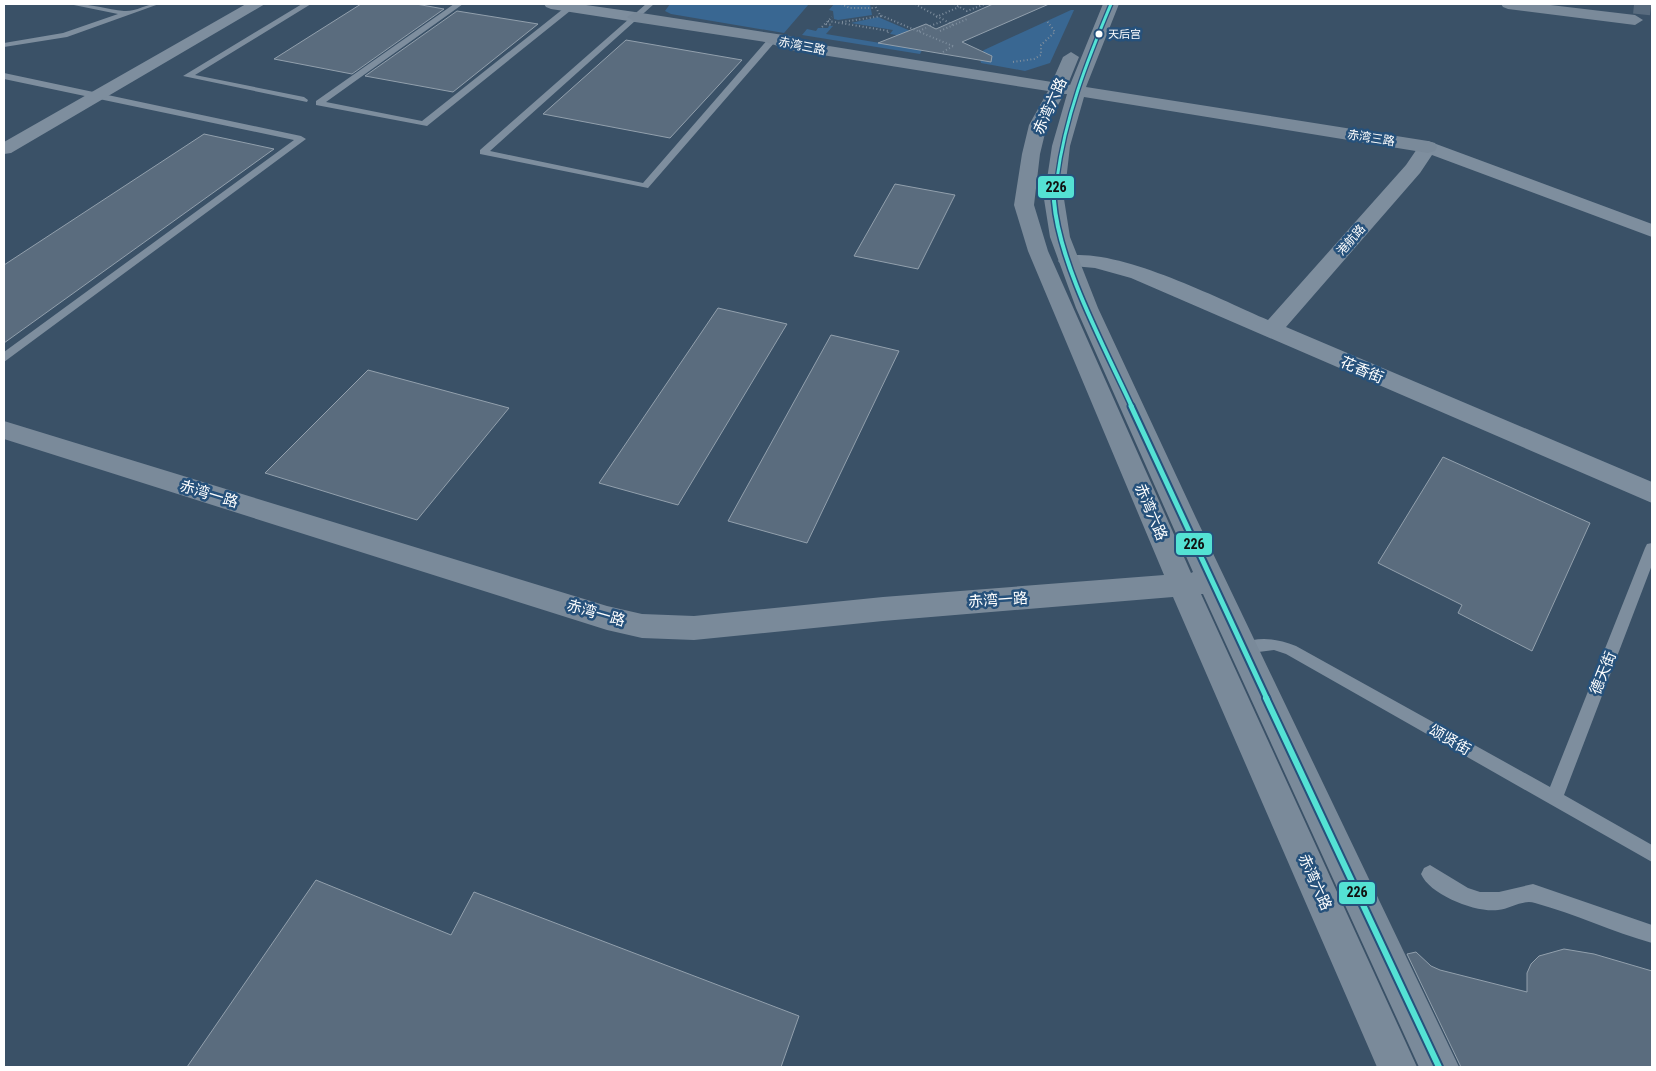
<svg xmlns="http://www.w3.org/2000/svg" width="1656" height="1071" font-family="'Roboto Condensed','Noto Sans SC',sans-serif">
<style>
.green{fill:#396792}
.building{fill:#5a6c7e;stroke:#92a0ad}
.lines{fill:none;stroke-linecap:round;stroke-linejoin:round}
.secondary-tunnel{stroke:#586b7e;stroke-width:17;stroke-dasharray:17 9;stroke-linecap:butt}
.path{stroke:#7e8e9e;stroke-width:2;stroke-dasharray:1 2.5;stroke-linecap:butt}
.lane{fill:#7e8e9e;fill-rule:evenodd}
.street{fill:#7e8e9e;fill-rule:evenodd}
.secondary{fill:#7a8a9a;fill-rule:evenodd}
.bus-1-far3-casing{stroke:#26517b;stroke-width:5.5}
.bus-1-far2-casing{stroke:#26517b;stroke-width:7}
.bus-1-far1-casing{stroke:#26517b;stroke-width:9}
.bus-1-casing{stroke:#26517b;stroke-width:10}
.bus-1-far3{stroke:#54e2d4;stroke-width:3}
.bus-1-far2{stroke:#54e2d4;stroke-width:4}
.bus-1-far1{stroke:#54e2d4;stroke-width:5}
.bus-1{stroke:#54e2d4;stroke-width:6}
.bus-dot{fill:#fff;stroke:#26517b;stroke-width:2}
.labels{text-anchor:middle;dominant-baseline:central;stroke-width:5;stroke-linejoin:round;paint-order:stroke}
.far-bus-label{font-size:11px;fill:#fff;stroke:#26517b;text-anchor:start}
.far-street-label{font-size:12px;fill:#fff;stroke:#26517b}
.street-label{font-size:15px;fill:#fff;stroke:#26517b}
.line-badge{stroke:#26517b;stroke-width:2}
.pale-badge-label{font-size:14px;text-anchor:middle;font-weight:bold;fill:#111}
</style>
<rect width="100%" height="100%" fill="#3a5167"/>
<path class="green" d="M670,4H809L784,33L671,14L665,11Z
M834,4H870L872,15L838,20L834,19L833,11L829,10Z
M1071,10H1074L1050,63L1025,71L981,63L979,55L984,50Z
M878,17L934,41L890,34L893,30L851,23Z
M829,26H833L826,34L922,50L920,54L802,35L807,29L816,31L818,28H828Z"/>
<path class="building" d="M361,4H416L444,9L352,74L274,59Z
M993,4H1049L962,42L992,56L991,62L878,43L926,24L936,29Z
M457,11L538,24L453,92L365,76Z
M626,40L742,60L670,138L543,114Z
M204,134L274,149L4,343V265Z
M895,184L955,195L918,269L854,256Z
M718,308L787,324L678,505L599,483Z
M831,335L899,351L807,543L728,521Z
M368,370L509,408L417,520L265,473Z
M1443,457L1590,523L1532,651L1458,613L1462,605L1378,563Z
M316,880L451,935L474,892L799,1016L781,1067H187Z
M1564,949L1594,954L1652,971V1067H1461L1407,954L1416,952L1431,966L1440,970L1527,992V973L1531,964L1539,956Z"/>
<g class="lines">
<path class="secondary-tunnel" d="M1634,5L1652,7"/>
<path class="path" d="M841,4L850,8H874
M874,4L880,15L955,47
M915,4L953,25
M954,4L967,11L985,4
M936,17L959,7
M828,21L889,31L887,33
M842,22L882,16
M826,24L833,25
M930,26L943,21
M822,27L832,17
M919,31L926,28
M940,31L967,19
M943,52L953,46
M1013,62L1034,59L1041,55V45L1055,32L1047,21"/>
<path class="lane" d="M69,4C88,3 106,9 124,11C136,12 147,3 159,4L67,37L4,47V43L63,33L118,14Z
M302,4H311L195,75L304,97L308,100L307,102L183,76Z
M454,4H463L326,102L422,121L568,5L575,7L427,126L316,105V101Z
M646,4H654L490,151L643,183L769,38H775V42L648,188L480,154V150Z
M4,73L301,136L306,139L4,362V352L294,140L4,79Z
M1652,543V565L1564,795L1652,845V862L1286,654L1274,650L1243,654L1238,652L1235,648L1238,644C1260,636 1275,638 1296,646L1550,787L1645,548L1647,544Z
M1430,865L1468,888L1480,892H1499L1533,884L1652,925V943C1613,932 1575,914 1535,903C1523,899 1510,909 1498,910C1476,913 1430,895 1421,874L1424,868Z"/>
<path class="street" d="M246,4H265L11,153L4,154V142Z
M544,4H579L635,12L643,17L635,22L551,9L546,7Z
M1428,141L1652,224V237L1432,155L1420,173L1286,327L1652,482V503L1131,278L1095,268L1062,265L1058,261L1062,257C1112,244 1219,299 1268,320L1406,165L1421,143Z"/>
<path class="secondary" d="M1103,4H1119L1086,87L1428,141L1435,143L1437,147L1435,151L1428,153L1084,97L1070,146L1064,199L1070,237L1098,308L1196,518L1459,1067H1419L1203,594H1201L1417,1067H1377L1173,597L883,621L694,640L642,638L607,630L4,439V421L607,606L642,614L694,616L883,597L1164,575L1028,251L1014,205L1022,154L1029,125L1048,91L791,50L765,42L635,22L627,17L635,12L790,36L796,38L798,41L1052,82L1063,57L1071,52L1079,57L1068,84L1070,85ZM1064,94H1067L1052,146L1044,199L1050,237L1076,308L1193,572L1191,573L1180,548L1048,251L1034,205L1040,154L1047,125Z
M1501,4H1542L1635,15L1643,20L1635,25L1508,9L1503,7Z"/>
<g class="bus-1-far3-casing">
<path id="bus-1-far3" d="M1057,179C1065,117 1087,61 1111,4"/>
</g>
<g class="bus-1-far2-casing">
<path id="bus-1-far2" d="M1057,178C1056,185 1054,193 1054,201C1059,264 1105,348 1132,407"/>
</g>
<g class="bus-1-far1-casing">
<path id="bus-1-far1" d="M1131,406L1267,699"/>
</g>
<g class="bus-1-casing">
<path id="bus-1" d="M1266,698L1439,1067"/>
</g>
<use href="#bus-1-far3" class="bus-1-far3"/>
<use href="#bus-1-far2" class="bus-1-far2"/>
<use href="#bus-1-far1" class="bus-1-far1"/>
<use href="#bus-1" class="bus-1"/>
</g>
<circle class="bus-dot" cx="1099" cy="34" r="4.5"/>
<g class="labels">
<g class="far-bus-label">
<text x="1108" y="34">天后宫</text>
</g>
<g class="far-street-label">
<text transform="translate(802 46) rotate(11)">赤湾三路</text>
<text transform="translate(1371 138) rotate(9)">赤湾三路</text>
<text transform="translate(1351 240) rotate(-49)">港航路</text>
</g>
<g class="street-label">
<text transform="translate(1050 106) rotate(-66)">赤湾六路</text>
<text transform="translate(1362 370) rotate(23)">花香街</text>
<text transform="translate(209 494) rotate(17)">赤湾一路</text>
<text transform="translate(1151 512) rotate(67)">赤湾六路</text>
<text transform="translate(998 600) rotate(-4)">赤湾一路</text>
<text transform="translate(596 613) rotate(16)">赤湾一路</text>
<text transform="translate(1603 673) rotate(-68)">德天街</text>
<text transform="translate(1450 740) rotate(30)">颂贤街</text>
<text transform="translate(1315 882) rotate(66)">赤湾六路</text>
</g>
</g>
<g class="line-badge">
<rect x="1037" y="175" width="38" height="24" rx="5" fill="#54e2d4"/>
<rect x="1175" y="532" width="38" height="24" rx="5" fill="#54e2d4"/>
<rect x="1338" y="881" width="38" height="24" rx="5" fill="#54e2d4"/>
</g>
<g class="pale-badge-label">
<text x="1056" y="192">226</text>
<text x="1194" y="549">226</text>
<text x="1357" y="897">226</text>
</g>
<rect width="1656" height="1071" fill="none" stroke="#ffffff" stroke-width="10"/>
</svg>
